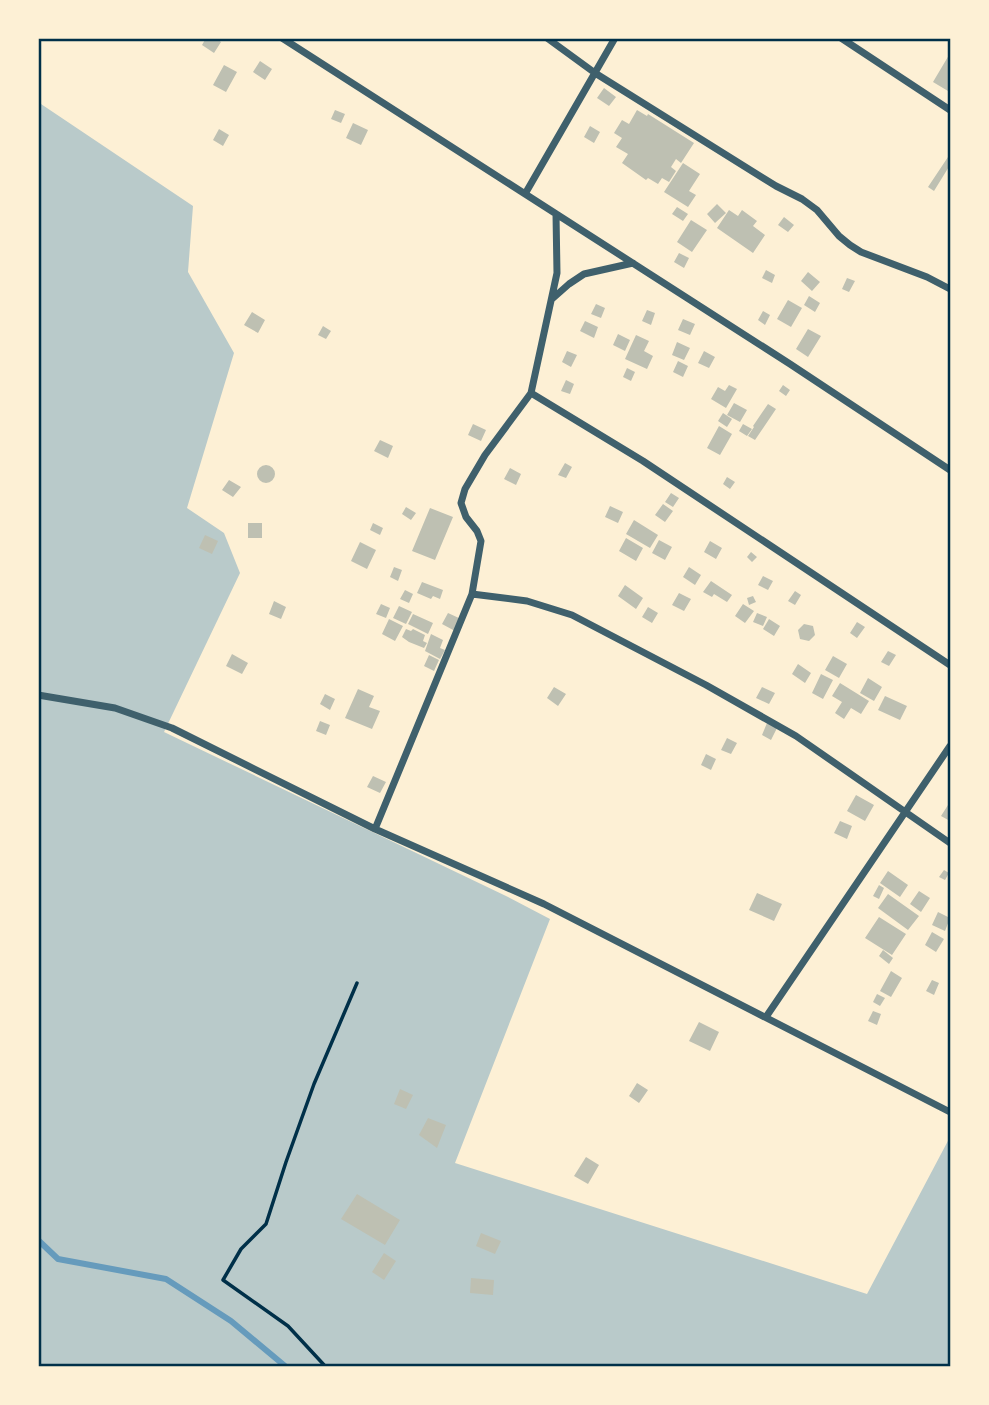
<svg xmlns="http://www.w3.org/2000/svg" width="989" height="1405" font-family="Manrope,sans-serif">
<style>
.green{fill:#b9caca}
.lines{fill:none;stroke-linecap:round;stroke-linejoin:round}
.stream{stroke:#669bbc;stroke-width:6}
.building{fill:#bec0b2}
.path{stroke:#003049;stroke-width:3.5}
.minor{stroke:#3f606c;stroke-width:7}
.neatline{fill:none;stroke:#003049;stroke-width:2.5}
</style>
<rect width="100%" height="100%" fill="#fdf0d5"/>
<path class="green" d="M38,102L193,206L188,272L234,353L187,508L224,533L240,573L164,732L506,896L550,919L455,1163L867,1294L950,1137V1366H39Z"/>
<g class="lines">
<path class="stream" d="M38,1240L58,1259L166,1279L231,1321L285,1366"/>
</g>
<path class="building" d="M206,38H216L221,42L214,53L202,45Z
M949,55L950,56V87L948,91L933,82Z
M260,61L272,69L265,80L253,72Z
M224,65L237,72L226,92L213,85Z
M604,88L616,97L609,106L597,98Z
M335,110L345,114L341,123L331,119Z
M637,110L647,116L648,114L694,143L681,163L676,159L671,167L676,171L669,182L662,178L658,184L648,178L646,180L622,163L628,154L616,147L622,138L614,133L622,120L629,124Z
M353,123L368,130L361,145L346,138Z
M590,126L600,132L594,143L584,137Z
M219,129L229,135L223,146L213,140Z
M948,157L950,159V165L934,191L928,187Z
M683,163L700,174L689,191L696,195L688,207L664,192Z
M717,204L726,213L715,223L707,214Z
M677,207L688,214L683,221L672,214Z
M729,210L738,216L742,210L757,221L753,226L765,235L753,253L717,228Z
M784,217L794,225L788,232L778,225Z
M691,220L707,230L692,252L677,242Z
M679,253L689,258L684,268L674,262Z
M766,270L775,275L772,283L762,278Z
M808,272L820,282L812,291L801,281Z
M847,278L855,281L849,292L842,289Z
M809,296L820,303L815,312L804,305Z
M788,300L802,308L791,327L777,319Z
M596,304L605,308L601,318L591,314Z
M647,310L655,313L651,325L642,321Z
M763,311L770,315L765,325L758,320Z
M252,312L265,320L258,333L244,325Z
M683,319L695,324L690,335L678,330Z
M585,321L598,327L594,338L580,331Z
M323,326L331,331L326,339L318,335Z
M808,329L821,336L808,357L796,349Z
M618,334L630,340L625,351L613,345Z
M636,335L649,341L644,351L653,356L647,369L625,359Z
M677,342L690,348L684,360L672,355Z
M567,351L577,355L571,367L562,362Z
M704,351L715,357L709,368L698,363Z
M678,361L688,366L683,377L673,372Z
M627,368L635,372L631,381L623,377Z
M566,380L574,384L570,394L561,391Z
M729,385L737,389L726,408L711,399L718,387L725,391Z
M783,385L790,390L786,396L779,391Z
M734,403L747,410L740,422L727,415Z
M768,404L776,409L755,440L748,436L754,427L753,426Z
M723,413L732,419L727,427L718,421Z
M473,424L486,430L481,441L468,435Z
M743,424L752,429L747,436L739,431Z
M719,426L732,434L720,455L707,448Z
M380,440L393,446L388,458L374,451Z
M565,463L572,467L566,478L558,475Z
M257 474a9 9 0 1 1 18 0a9 9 0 1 1-18 0Z
M510,468L521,474L516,485L504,479Z
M727,477L735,482L730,489L723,484Z
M229,480L241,487L233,497L222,490Z
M671,493L679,498L673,507L665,502Z
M663,504L673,511L665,522L655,515Z
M610,506L623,512L618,523L605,517Z
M406,507L416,513L411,520L402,514Z
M430,508L453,517L435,560L412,551Z
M634,520L658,535L650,548L626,534Z
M248,523H262V538H248Z
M373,523L383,528L380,535L370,530Z
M205,535L218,541L212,554L199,548Z
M626,538L643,548L636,561L619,551Z
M659,540L672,547L665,560L652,553Z
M710,541L722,548L716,559L704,552Z
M360,542L376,550L367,569L351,561Z
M751,552L757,557L752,562L747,557Z
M394,567L402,570L398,581L390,577Z
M689,567L701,575L695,585L683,577Z
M763,576L773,581L768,590L758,585Z
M711,581L732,595L727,602L714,594L712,597L703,592Z
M422,582L443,590L440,599L433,596L431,599L417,593Z
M625,585L643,598L636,609L618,596Z
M405,590L413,594L409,603L400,599Z
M795,591L801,595L795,605L788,601Z
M679,593L691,599L684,611L672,605Z
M753,596L756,602L749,605L747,598Z
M274,601L286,607L281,619L269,614Z
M381,604L390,608L386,618L376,614Z
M743,604L754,611L745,623L735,616Z
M399,606L412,612L406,624L393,618Z
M648,607L658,613L652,623L642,617Z
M448,613L461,619L455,631L442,624Z
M757,613L767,617L763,626L753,622Z
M413,614L433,623L428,634L408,624Z
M389,619L403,626L395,641L382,634Z
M769,619L780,626L774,636L763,629Z
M857,622L865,627L857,638L850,633Z
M804,624L813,626L815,635L809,641L800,639L798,630Z
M406,629L411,631L413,629L425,635L423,641L427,643L424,648L409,642L402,637Z
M431,634L443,640L440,648L445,650L440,659L425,651Z
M888,651L896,655L889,666L881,662Z
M232,654L248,663L242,674L226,666Z
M429,655L439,660L434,671L424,666Z
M833,656L847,664L839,678L825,670Z
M798,664L811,673L805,683L792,674Z
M821,674L833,680L823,699L812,693Z
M868,678L882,687L874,701L860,693Z
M840,683L869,701L861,714L851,708L844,719L835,713L842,702L832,696Z
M554,687L566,694L558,706L547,698Z
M762,687L775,693L769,704L756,698Z
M358,689L374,696L369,707L380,711L372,729L345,718Z
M325,694L335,699L330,710L320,704Z
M885,696L907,706L900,720L878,710Z
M320,721L330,725L326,735L316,731Z
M767,723L777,728L771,740L762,735Z
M727,738L737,743L731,754L721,750Z
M706,754L716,759L711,770L701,765Z
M373,776L386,782L380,793L367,787Z
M856,795L874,805L865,821L847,811Z
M948,805L950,807V821L941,816Z
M840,821L852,826L847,839L834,833Z
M944,870L949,873L945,880L939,877Z
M888,871L908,885L900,897L880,883Z
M879,885L884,888L879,899L873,896Z
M919,891L930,898L921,912L910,904Z
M757,893L782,904L774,921L749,910Z
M888,894L919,916L908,930L878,908Z
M938,912L950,918L945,931L932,925Z
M879,917L906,934L892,955L865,938Z
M932,932L944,939L936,952L925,945Z
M883,950L893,958L889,964L879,956Z
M891,971L902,978L891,997L880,991Z
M932,980L939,983L934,995L926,991Z
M877,994L885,998L880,1006L873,1002Z
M873,1011L881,1014L877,1025L868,1021Z
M699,1022L719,1032L710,1051L689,1041Z
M637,1083L648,1090L639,1103L629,1096Z
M400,1089L413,1095L406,1109L394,1104Z
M428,1118L446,1125L437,1148L419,1135Z
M586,1157L599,1165L588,1184L574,1176Z
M357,1194L400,1220L385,1245L341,1219Z
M481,1233L501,1241L495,1254L476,1246Z
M384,1253L396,1261L384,1280L372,1272Z
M471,1278L494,1280L493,1295L470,1293Z"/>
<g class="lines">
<path class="path" d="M325,1366L288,1326L223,1280L241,1249L266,1224L286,1162L314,1084L357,983"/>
<path class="minor" d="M282,38L790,364L950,470
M547,38L595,73L776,186L802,199L817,210L839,236L850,245L861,252L927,277L950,289
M841,38L950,110
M525,194L615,38
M552,299L569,284L584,274L633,263
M531,393L643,461L950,665
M472,594L527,601L572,615L706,685L796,736L950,843
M38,695L115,708L172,728L375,829L544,904L950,1112
M375,829L472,594L481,541L477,531L466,517L461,503L465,489L485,455L531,393L557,273L556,214
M766,1017L950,746"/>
</g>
<rect width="989" height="1405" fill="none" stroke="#fdf0d5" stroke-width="80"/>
<rect x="40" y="40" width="909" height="1325" class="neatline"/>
</svg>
